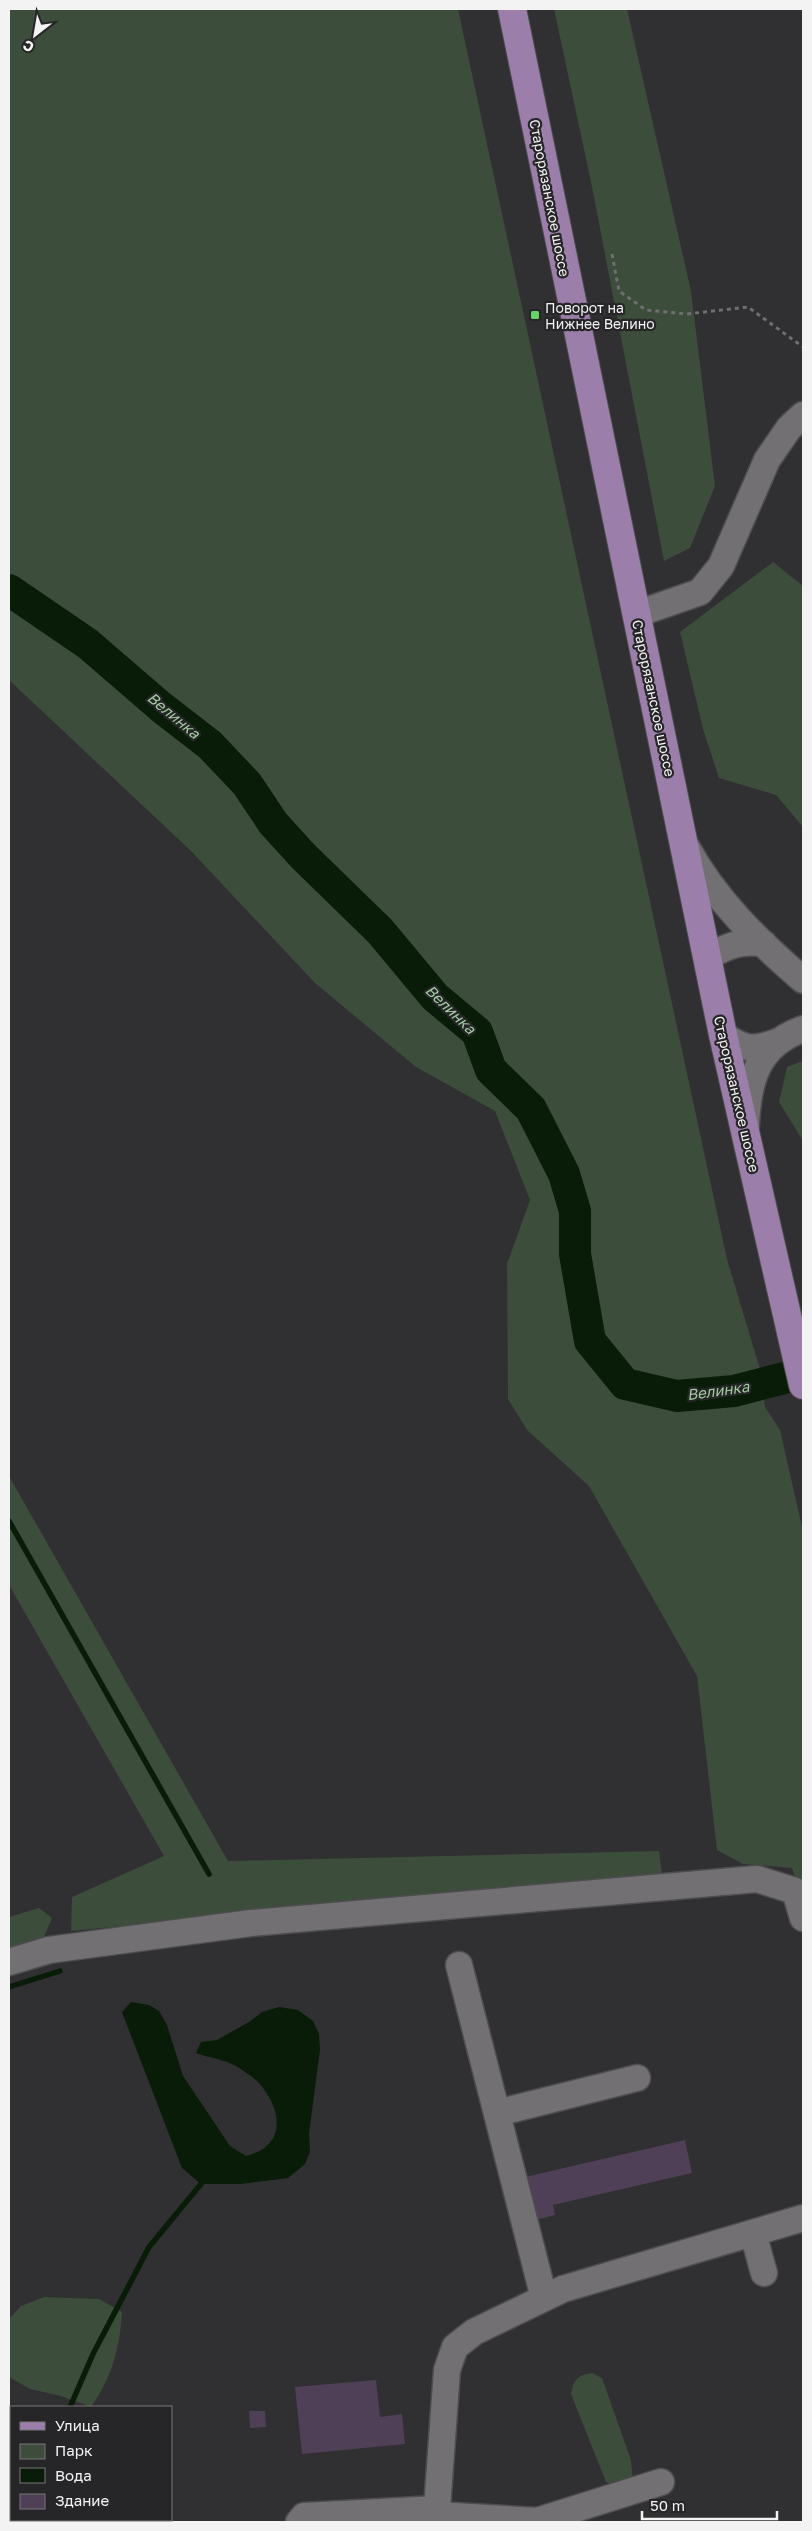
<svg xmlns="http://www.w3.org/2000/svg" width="812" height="2531" font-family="'Golos Text',sans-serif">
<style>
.green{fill:#3c4d3b}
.water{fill:#081c08}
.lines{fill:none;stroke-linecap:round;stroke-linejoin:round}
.stream{stroke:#081c08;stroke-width:5.5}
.river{stroke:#081c08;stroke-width:32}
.building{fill:#4f4058}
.minor-casing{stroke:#4d4c4e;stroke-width:29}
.major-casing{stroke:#4d4c4e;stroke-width:30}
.path{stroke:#6f6e70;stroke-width:3;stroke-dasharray:4 4;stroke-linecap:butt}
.minor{stroke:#727073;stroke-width:26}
.major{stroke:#9b7faa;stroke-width:28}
.poi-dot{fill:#65d467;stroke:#262527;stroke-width:2}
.labels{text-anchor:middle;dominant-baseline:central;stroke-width:4.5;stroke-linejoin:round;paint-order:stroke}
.street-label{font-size:14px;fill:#f4f3f4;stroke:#262527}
.poi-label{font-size:14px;fill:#f4f3f4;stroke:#262527;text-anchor:start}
.water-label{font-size:15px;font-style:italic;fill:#a2cca1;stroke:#262527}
</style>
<rect width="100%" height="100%" fill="#302f31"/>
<path class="green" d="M9,9H458L727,1259L760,1369L765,1407L780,1430L803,1531V1902L792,1868L743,1864L717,1850L697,1676L589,1486L527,1430L508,1399L507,1264L530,1200L495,1111L416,1067L315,983L191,851L9,680Z
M554,9H627L691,291L715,486L690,548L664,561L592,187Z
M773,562L803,586V827L776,795L719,778L703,729L680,632Z
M803,1061V1141L779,1102L787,1067Z
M9,1476L228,1861L659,1851L662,1874L71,1931L72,1897L164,1856L9,1585Z
M39,1908L52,1918L44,1937L9,1948V1917Z
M44,2297L99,2299L122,2312C120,2347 112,2378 91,2407L61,2396L30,2389L9,2377V2319L21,2306Z
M592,2373L602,2378L631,2460L633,2482L617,2487L606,2482L571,2394C574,2380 577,2375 592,2373Z"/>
<path class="water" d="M131,2002L149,2005L159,2011L167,2025L183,2076L230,2146L246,2156C288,2146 282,2108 258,2082C252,2076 243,2071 236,2066C224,2059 209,2058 196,2053L201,2042L217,2040L249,2022L262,2012L279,2007L298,2010L313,2021L319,2034L320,2050L309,2133L310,2152L305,2164L288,2178L240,2184H201L182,2168L122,2012Z"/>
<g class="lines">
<path class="stream" d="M9,1521L209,1874
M9,1987L60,1971
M70,2407L93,2354L149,2247L201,2184
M21,2522L22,2520"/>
<path class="river" d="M9,590L88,644L161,707L210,745L247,784L273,823L303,856L380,931L435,997L477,1032L491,1070L531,1109L564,1174L575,1211V1254L590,1341L625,1384L677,1396L734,1391L803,1373"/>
</g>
<path class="building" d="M685,2140L692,2173L553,2205L555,2215L535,2220L525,2177Z
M376,2380L380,2417L402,2414L405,2444L302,2454L295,2387Z
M249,2411H265L266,2427L250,2428Z"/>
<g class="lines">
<g class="minor-casing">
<path id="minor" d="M637,614L700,592L721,566L767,460L789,428L803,415
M687,848C716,901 758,941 803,980
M707,957C726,947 742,939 764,944
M723,1035C745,1050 754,1051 779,1041
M746,1125C748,1081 757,1045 803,1029
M9,1962L49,1950L251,1923L757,1879L795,1891L803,1918
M459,1965L544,2298
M497,2113L637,2078
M753,2233L764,2273
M437,2515L537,2521L661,2482
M299,2522L304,2516L437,2509
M436,2522L447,2370L455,2347L474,2332L563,2289L803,2218"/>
</g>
<g class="major-casing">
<path id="major" d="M512,9L723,1035L803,1385"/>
</g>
<path class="path" d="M612,254L619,291L646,310L687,314L748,307L803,347"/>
<use href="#minor" class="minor"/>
<use href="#major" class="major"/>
</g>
<rect class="poi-dot" x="530" y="310" width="10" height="10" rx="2.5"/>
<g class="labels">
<g class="street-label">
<text transform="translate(550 198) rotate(79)">Старорязанское шоссе</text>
<text transform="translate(654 698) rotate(78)">Старорязанское шоссе</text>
<text transform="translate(737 1094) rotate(77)">Старорязанское шоссе</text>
</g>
<g class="poi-label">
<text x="545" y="307">Поворот на<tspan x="545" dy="16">Нижнее Велино</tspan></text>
</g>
<g class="water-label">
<text transform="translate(174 715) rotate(40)">Велинка</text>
<text transform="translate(451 1009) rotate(44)">Велинка</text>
<text transform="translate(718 1390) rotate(-8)">Велинка</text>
</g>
</g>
<rect width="812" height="2531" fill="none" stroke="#f4f3f4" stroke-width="20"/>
<rect x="10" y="2406" width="162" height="115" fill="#262527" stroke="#787779"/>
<rect x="20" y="2422" width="25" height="8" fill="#9b7faa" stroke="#787779"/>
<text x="55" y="2431" font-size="15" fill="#f4f3f4">Улица</text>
<rect x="20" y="2444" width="25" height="15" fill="#3c4d3b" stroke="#787779"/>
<text x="55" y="2456" font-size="15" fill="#f4f3f4">Парк</text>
<rect x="20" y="2468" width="25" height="15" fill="#081c08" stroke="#787779"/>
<text x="55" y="2481" font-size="15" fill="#f4f3f4">Вода</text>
<rect x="20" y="2494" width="25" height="15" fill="#4f4058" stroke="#787779"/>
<text x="55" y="2506" font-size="15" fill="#f4f3f4">Здание</text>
<g transform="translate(35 35) rotate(211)" stroke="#262527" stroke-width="4" paint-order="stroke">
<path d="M0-4L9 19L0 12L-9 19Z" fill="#f4f3f4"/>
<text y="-8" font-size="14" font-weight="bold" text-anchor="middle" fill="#f4f3f4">С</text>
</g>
<path d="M642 2511v8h135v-8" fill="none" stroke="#f4f3f4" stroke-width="2.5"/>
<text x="650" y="2511" font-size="15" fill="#f4f3f4" stroke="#262527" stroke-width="4" paint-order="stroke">50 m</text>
</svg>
